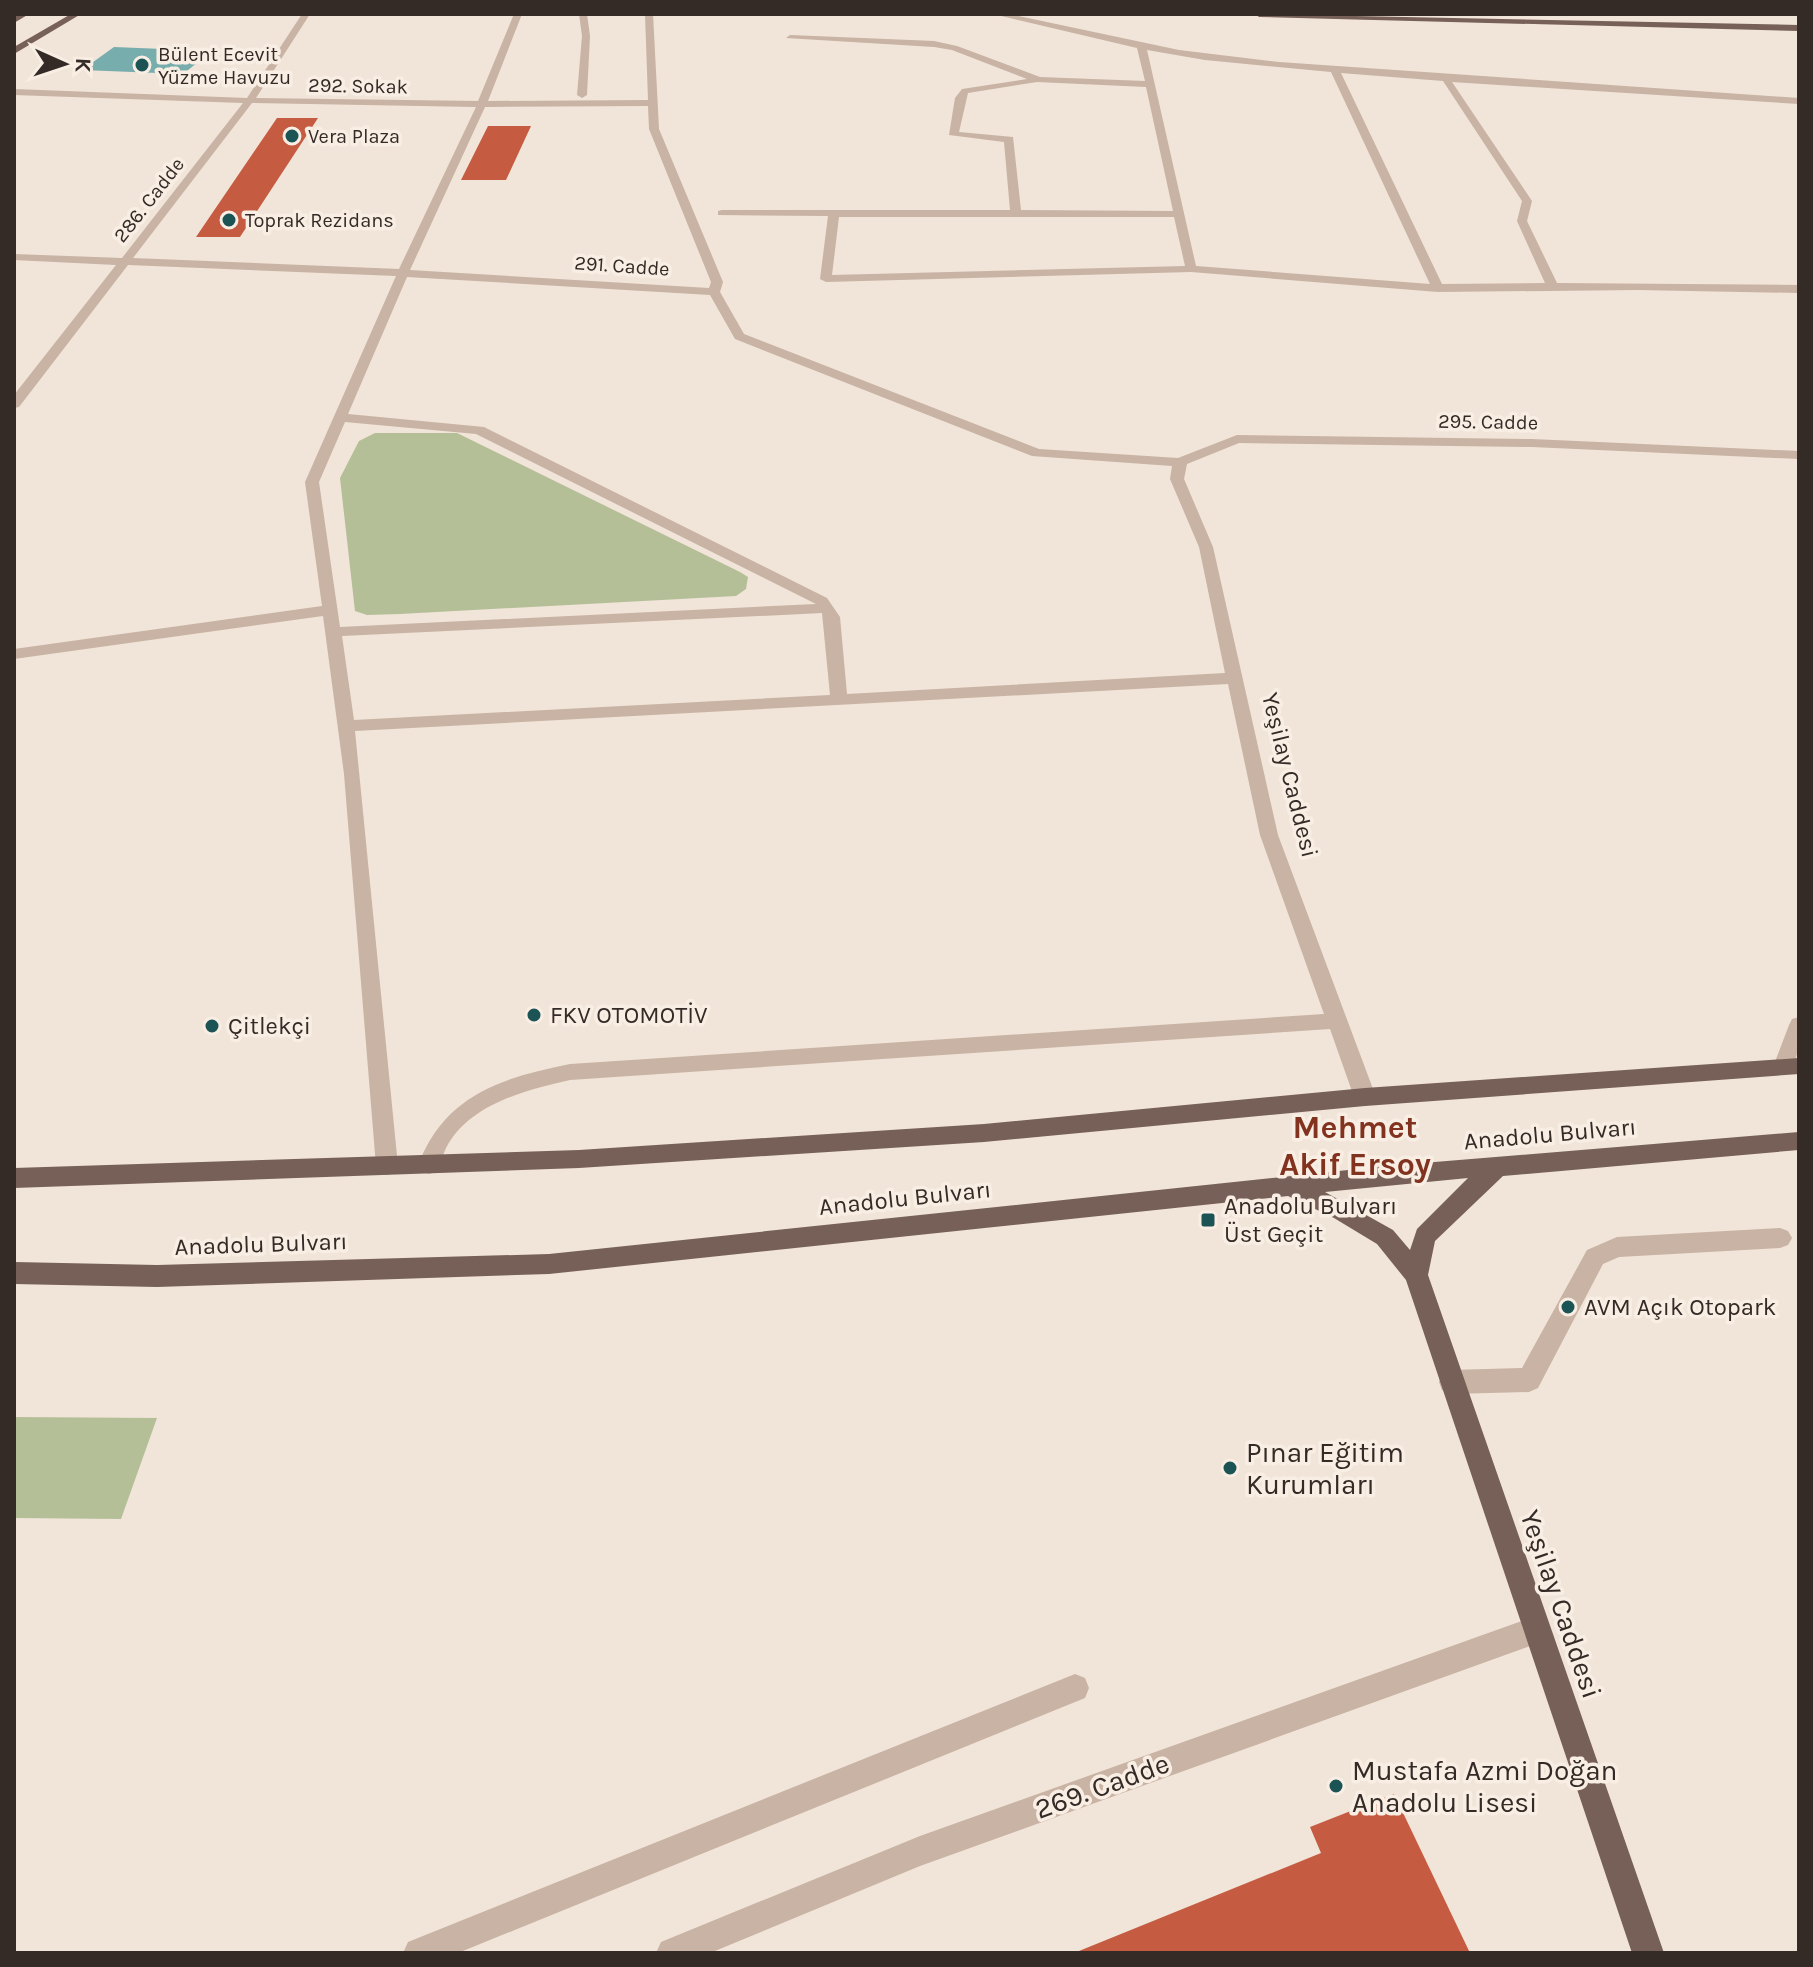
<svg xmlns="http://www.w3.org/2000/svg" width="1813" height="1967" font-family="Karla,sans-serif">
<style>
.green{fill:#b4bf98}
.water{fill:#77adad}
.building{fill:#c55b41}
.lines{fill:none;stroke-linecap:round;stroke-linejoin:round}
.minor{fill:#c8b3a4;fill-rule:evenodd}
.major{fill:#766057;fill-rule:evenodd}
.poi-dot{fill:#1c5355;stroke:#f9eee4;stroke-width:3}
.labels{text-anchor:middle;dominant-baseline:central;stroke-width:7;stroke-linejoin:round;paint-order:stroke}
.far-poi-label{font-size:20px;fill:#342a26;stroke:#f9eee4;text-anchor:start}
.far-street-label{font-size:20px;fill:#342a26;stroke:#f9eee4}
.street-label{font-size:24px;fill:#342a26;stroke:#f9eee4}
.poi-label{font-size:24px;fill:#342a26;stroke:#f9eee4;text-anchor:start}
.near-poi-label{font-size:28px;fill:#342a26;stroke:#f9eee4;text-anchor:start}
.near-street-label{font-size:28px;fill:#342a26;stroke:#f9eee4}
.district-label{font-size:32px;font-weight:bold;fill:#82331f;stroke:#f9eee4}
</style>
<rect width="100%" height="100%" fill="#f1e4d8"/>
<path class="green" d="M375,433H457L740,572L748,577L746,589L736,596L400,614L367,615L355,611L340,478L359,441Z
M14,1417L157,1418L121,1519L14,1518Z"/>
<path class="water" d="M114,47L212,51L183,74L82,70Z"/>
<path class="building" d="M277,118H318L240,237H196Z
M488,126H531L506,180H461Z
M1394,1794L1470,1953H1074L1321,1853L1310,1827Z"/>
<g class="lines">
<path class="minor" d="M302,14H310L256,98L478,101L514,14H522L488,101L648,100L645,14H653L659,129L723,282L720,292L744,334L1039,449L1178,458L1237,435L1532,439L1799,451V459L1532,447L1239,443L1187,464L1184,479L1213,547L1278,835L1376,1097L1373,1103L1365,1106L1357,1103L1354,1097L1330,1029L570,1080C526,1090 469,1104 446,1148C442,1156 441,1164 437,1172L429,1174L421,1172L418,1165C445,1095 501,1078 570,1064L1324,1014L1260,835L1228,684L355,731L398,1166L395,1173L387,1175L379,1173L376,1166L344,774L323,616L14,659V649L322,606L305,482L396,276L128,265L19,407L14,408V395L116,265L14,260V254L122,258L243,103L14,95V89L247,98ZM252,103L476,107L399,269L133,258ZM648,106L649,129L711,282L709,288L410,270L485,107ZM407,277L710,295L735,339L1032,456L1172,466L1170,479L1199,547L1225,673L847,694L840,617L827,598L484,427L348,414ZM345,422L476,434L816,604L340,627L319,482ZM822,613L830,695L354,720L342,636Z
M579,14H587L590,36L587,95L582,98L577,95L582,36Z
M993,14H1009L1179,50L1279,62L1799,98V104L1452,82L1532,201L1527,221L1557,283L1799,285V293L1638,290L1438,292L1191,272L826,282L820,279L828,216L718,215V211L722,210H1010L1004,142L949,135L955,98L962,89L1027,79L952,50L934,47L786,38L790,35L934,41L957,46L1040,77L1145,81L1137,48ZM1147,50L1205,60L1331,72L1430,284L1196,266ZM1341,73L1443,81L1522,201L1517,221L1545,283L1442,284ZM1037,82L1146,87L1173,211L1021,210L1013,137L959,132L968,93ZM839,217H1174L1185,266L832,275Z
M1799,1017C1799,1038 1800,1054 1790,1073L1783,1075L1776,1073L1773,1067L1789,1025L1792,1019Z
M1780,1228L1788,1231L1792,1238L1788,1245L1780,1248L1619,1257L1603,1264L1538,1388L1529,1392L1451,1394L1442,1390L1439,1382L1442,1374L1451,1370L1522,1368L1587,1250L1617,1237Z
M1536,1616L1546,1620L1550,1630L1546,1640L1536,1644L920,1866L710,1953H656L661,1942L920,1836Z
M1075,1674L1085,1678L1089,1688L1085,1698L458,1953H403L408,1942Z"/>
<path class="major" d="M19,14H29L14,23V17Z
M71,14H81L14,54V47Z
M1255,14L1799,25V31L1259,17Z
M1799,1058V1074L1365,1106L984,1142L579,1168L14,1188V1168L579,1150L984,1124L1365,1088Z
M1799,1132V1150L1503,1176L1435,1241L1428,1275L1664,1953H1632L1406,1280L1377,1244L1334,1218L1288,1196L549,1274L157,1287L14,1284V1262L157,1265L549,1254L1386,1166ZM1468,1178L1417,1229L1410,1250L1393,1230L1325,1192Z"/>
</g>
<g class="poi-dot">
<circle cx="142" cy="65" r="8"/>
<circle cx="292" cy="136" r="8"/>
<circle cx="229" cy="220" r="8"/>
<circle cx="534" cy="1015" r="8"/>
<circle cx="212" cy="1026" r="8"/>
<rect x="1200" y="1212" width="16" height="16" rx="4"/>
<circle cx="1568" cy="1307" r="8"/>
<circle cx="1230" cy="1468" r="8"/>
<circle cx="1336" cy="1786" r="8"/>
</g>
<g class="labels">
<g class="far-poi-label">
<text x="158" y="54">Bülent Ecevit<tspan x="158" dy="23">Yüzme Havuzu</tspan></text>
<text x="308" y="136">Vera Plaza</text>
<text x="245" y="220">Toprak Rezidans</text>
</g>
<g class="far-street-label">
<text transform="translate(358 86) rotate(1)">292. Sokak</text>
<text transform="translate(149 200) rotate(-52)">286. Cadde</text>
<text transform="translate(622 266) rotate(4)">291. Cadde</text>
<text transform="translate(1488 422) rotate(1)">295. Cadde</text>
</g>
<g class="street-label">
<text transform="translate(1290 775) rotate(76)">Yeşilay Caddesi</text>
<text transform="translate(1550 1134) rotate(-5)">Anadolu Bulvarı</text>
<text transform="translate(905 1198) rotate(-6)">Anadolu Bulvarı</text>
<text transform="translate(261 1244) rotate(-2)">Anadolu Bulvarı</text>
</g>
<g class="poi-label">
<text x="550" y="1015">FKV OTOMOTİV</text>
<text x="228" y="1026">Çitlekçi</text>
<text x="1224" y="1206">Anadolu Bulvarı<tspan x="1224" dy="28">Üst Geçit</tspan></text>
<text x="1584" y="1307">AVM Açık Otopark</text>
</g>
<g class="near-poi-label">
<text x="1246" y="1452">Pınar Eğitim<tspan x="1246" dy="32">Kurumları</tspan></text>
<text x="1352" y="1770">Mustafa Azmi Doğan<tspan x="1352" dy="32">Anadolu Lisesi</tspan></text>
</g>
<g class="near-street-label">
<text transform="translate(1561 1604) rotate(71)">Yeşilay Caddesi</text>
<text transform="translate(1102 1786) rotate(-20)">269. Cadde</text>
</g>
<g class="district-label">
<text x="1355" y="1127">Mehmet<tspan x="1355" dy="37">Akif Ersoy</tspan></text>
</g>
</g>
<rect width="1813" height="1967" fill="none" stroke="#342a26" stroke-width="32"/>
<g transform="translate(64 64) rotate(93)" stroke="#f9eee4" stroke-width="6" paint-order="stroke">
<path d="M0-6L14 30L0 20L-14 30Z" fill="#342a26"/>
<text y="-12" font-size="22" font-weight="bold" text-anchor="middle" fill="#342a26">K</text>
</g>
</svg>
